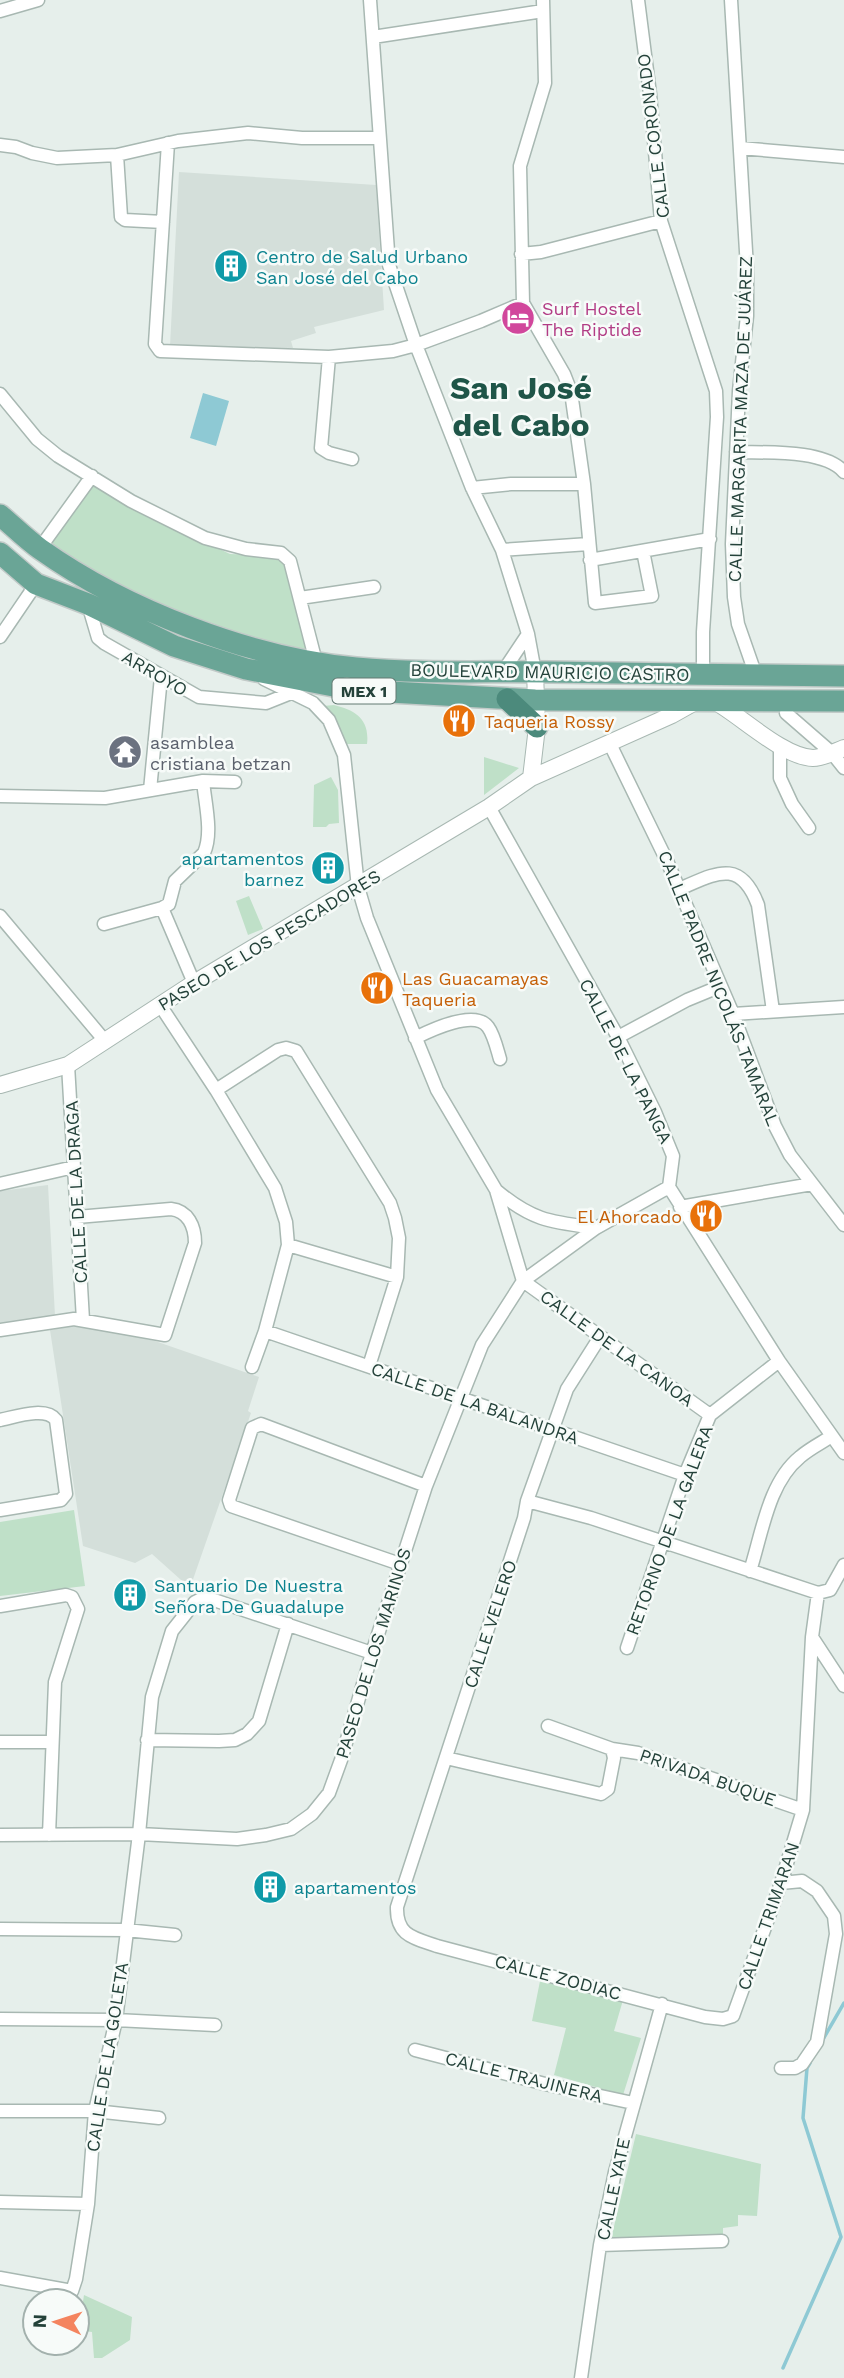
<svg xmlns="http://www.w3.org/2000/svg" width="844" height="2378" font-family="'Work Sans',sans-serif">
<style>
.built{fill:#d4dfda}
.green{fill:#bfe0c8}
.water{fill:#8ec9d4}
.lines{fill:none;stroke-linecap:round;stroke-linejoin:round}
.stream{stroke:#8ec9d4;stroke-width:3.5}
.minor-casing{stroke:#a8b8b2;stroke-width:15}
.tertiary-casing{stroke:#a8b8b2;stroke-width:18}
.primary-casing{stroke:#c2cac8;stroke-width:24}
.trunk-casing{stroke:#c2cac8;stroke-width:24}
.minor{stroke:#fff;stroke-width:12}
.tertiary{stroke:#fff;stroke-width:16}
.primary{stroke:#6aa596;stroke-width:21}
.trunk{stroke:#4c8a7c;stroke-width:21}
.labels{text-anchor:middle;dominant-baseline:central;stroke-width:5;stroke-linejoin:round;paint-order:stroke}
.shield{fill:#f7fbf9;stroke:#637a73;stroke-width:2}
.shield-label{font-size:16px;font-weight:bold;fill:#24423a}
.street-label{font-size:18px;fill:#24423a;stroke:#f7fbf9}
.culture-label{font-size:18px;fill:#0d838f;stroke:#f7fbf9;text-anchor:start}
.hotel-label{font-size:18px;fill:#b23c85;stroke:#f7fbf9;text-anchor:start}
.food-label{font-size:18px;fill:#c56008;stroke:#f7fbf9;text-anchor:start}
.worship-label{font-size:18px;fill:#5b616d;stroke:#f7fbf9;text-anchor:start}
.town-label{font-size:32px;font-weight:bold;fill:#1f5548;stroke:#f7fbf9}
</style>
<rect width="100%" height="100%" fill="#e6efeb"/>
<path class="built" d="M179,172L376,185L384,310L314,327L316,333L291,341L293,348L170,346Z
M48,1185L55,1316L0,1324V1191Z
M74,1326L93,1328L155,1341L259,1377L248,1411L251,1413L190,1588L152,1554L135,1563L83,1546L50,1330Z"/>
<path class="green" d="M93,482L133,508L230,554L279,556L288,563L309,654L221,632L109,585L44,548Z
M334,705C355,710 370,719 367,744H342L323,706Z
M484,757L519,768L484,795Z
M331,777L338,790L339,823L329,824L326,827H313L314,785Z
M249,896L263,929L248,935L236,901Z
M74,1510L85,1586L0,1596V1522Z
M540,1981L623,2000L614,2031L641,2038L623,2095L554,2075L566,2028L532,2021Z
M636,2134L761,2164L757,2216L738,2215V2226L723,2228V2239H611Z
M84,2295L132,2317L130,2340L102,2358H94L92,2332L77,2330L82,2312H85V2308H82Z"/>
<path class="water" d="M203,393L229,401L216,446L190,438Z"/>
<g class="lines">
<path class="stream" d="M822,2041L844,2003
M783,2368L841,2237L803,2118L807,2068L810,2063"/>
<g class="minor-casing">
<path id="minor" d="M370,0L389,265L416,345L472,488L502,550L528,634L535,672
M543,0L545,83L520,166L523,303L564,374L571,392L584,484L595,603L652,596L643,551
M638,0L650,94L661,221L716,391L717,417L703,632V674
M731,0L747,268V316L739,391L732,544L734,597L738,624L753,667
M0,11L38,0
M373,37L543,11
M168,143L155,344L160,351L329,357L393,351L416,345L481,321L523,303
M0,145L16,147L32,153L57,158L117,155L178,141L248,133L302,138H378
M740,148L844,157
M117,155L121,217L125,220L163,222
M521,254L541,252L661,221
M329,357L321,448L329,453L352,459
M0,394L37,439L58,456L131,501L205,538L246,549L281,553L290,561L316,662
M736,452C765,453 824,449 844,472
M472,488L511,484H584
M40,548L92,476
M502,550L589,544
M590,560L710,539
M300,598L374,587
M88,604L98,638L104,643L199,697L266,703L291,693
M0,637L36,584
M502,673L528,634
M264,679L313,703L329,720L344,755L358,887L367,918L437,1090L496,1190L523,1281
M786,713L832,753L844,768
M609,742L667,861L733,1014L775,1126L790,1155L844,1225
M780,746V778L792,804L809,828
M150,790L161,677
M0,796L105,798L203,781L235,782
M489,807L618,1037L655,1112L673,1156L669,1187L779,1361L844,1453
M679,889C715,874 740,857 758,905L773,1011
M162,908L194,983
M0,916L105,1041
M104,924L162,908L169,904L175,881L204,853C213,833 205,803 203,781
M160,1005L216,1090L275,1188L286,1222L288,1245L265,1331L252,1367
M733,1014L844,1007
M618,1037L687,1000L721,986
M415,1038C431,1030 475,1009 488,1027C494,1035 497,1049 500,1059
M68,1065L83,1320
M216,1090L278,1050L286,1048L296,1051L390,1203L395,1218L399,1238L397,1277L369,1366
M0,1184L74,1167
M497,1191C533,1221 551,1222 596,1228
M680,1207L812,1184
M288,1245L397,1277
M523,1281L710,1415
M0,1330L74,1319L165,1335L195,1243C195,1226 188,1211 171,1209L77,1217
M265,1331L685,1475
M600,1337L567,1389L527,1501L524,1518L397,1907C396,1936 414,1938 437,1946L705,2017L723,2019L733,2016L781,1883L803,1810L812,1637
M0,1420C15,1417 46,1406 56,1420L66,1494L61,1500L0,1510
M527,1501L591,1518L818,1593L830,1590L844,1565
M400,1564L231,1506L229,1500L252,1428L261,1424L426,1486
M750,1571C762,1534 768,1483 800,1457C809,1449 821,1443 832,1436
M818,1593L812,1637L844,1686
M0,1606L66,1595L72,1597L78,1609L55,1682L49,1835
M627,1648L685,1475L710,1415L779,1361
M147,1740L219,1741L235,1740L247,1734L259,1721L288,1624
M0,1742H51
M612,1749L638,1753L803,1810
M446,1758L601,1794L608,1789L614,1758L612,1749L548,1726
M0,1835L139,1834L237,1839L266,1835L291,1829L312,1814L329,1793L341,1760L372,1653L426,1486L482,1345L523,1281L596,1228L669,1187
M781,1883L802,1881L817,1891L834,1916L836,1934L817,2042L802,2064L795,2068H781
M0,1929L126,1930L175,1935
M0,2019L116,2020L215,2025
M415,2050L545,2084L633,2103
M0,2111H95L159,2118
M0,2202L88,2204
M600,2245L722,2241
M0,2278L72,2291L76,2279L88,2204L95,2111L116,2020L139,1834L152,1697L172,1631L195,1602L205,1597L372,1653
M581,2378L600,2245L615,2172L662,2004"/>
</g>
<g class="tertiary-casing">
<path id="tertiary" d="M714,701C741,716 783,757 813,758C823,758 834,752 844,748
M531,778L537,727L535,672
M0,1085L68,1065L194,983L489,807L531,778L672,715L697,701"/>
</g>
<g class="primary-casing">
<path id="primary" d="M0,515C13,526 26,539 40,549C126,610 250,658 356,668C421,674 487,671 552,672C649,674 747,675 844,676
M0,553L36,584L88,604L174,646L246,669L354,690L535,700L844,701"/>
</g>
<g class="trunk-casing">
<path id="trunk" d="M507,699L537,727"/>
</g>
<use href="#minor" class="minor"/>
<use href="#tertiary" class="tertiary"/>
<use href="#primary" class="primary"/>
<use href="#trunk" class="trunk"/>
</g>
<defs>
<g id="building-disc" transform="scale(1.75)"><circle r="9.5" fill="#0f9aa8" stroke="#f7fbf9"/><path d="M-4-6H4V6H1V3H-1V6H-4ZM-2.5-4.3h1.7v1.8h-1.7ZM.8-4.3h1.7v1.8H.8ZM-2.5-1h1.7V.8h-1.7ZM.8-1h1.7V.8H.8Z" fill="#fff"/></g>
<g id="hotel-disc" transform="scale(1.75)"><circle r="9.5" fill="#d1479c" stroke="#f7fbf9"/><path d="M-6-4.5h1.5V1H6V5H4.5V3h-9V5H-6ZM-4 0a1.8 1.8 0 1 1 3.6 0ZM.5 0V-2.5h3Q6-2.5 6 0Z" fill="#fff"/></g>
<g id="restaurant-disc" transform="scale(1.75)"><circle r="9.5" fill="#e8710a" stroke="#f7fbf9"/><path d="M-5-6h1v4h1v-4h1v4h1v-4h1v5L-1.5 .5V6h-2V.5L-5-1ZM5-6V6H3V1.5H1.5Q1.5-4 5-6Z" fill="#fff"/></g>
<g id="temple-disc" transform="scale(1.75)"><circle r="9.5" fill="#6b7280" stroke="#f7fbf9"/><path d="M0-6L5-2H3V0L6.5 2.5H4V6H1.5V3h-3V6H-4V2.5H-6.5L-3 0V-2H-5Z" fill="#fff"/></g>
</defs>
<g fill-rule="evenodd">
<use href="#building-disc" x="231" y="266"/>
<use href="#hotel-disc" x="518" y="318"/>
<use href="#restaurant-disc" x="459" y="721"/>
<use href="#temple-disc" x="125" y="752"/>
<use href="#building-disc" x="328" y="868"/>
<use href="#restaurant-disc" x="377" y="988"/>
<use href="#restaurant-disc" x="706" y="1216"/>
<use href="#building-disc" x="130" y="1595"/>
<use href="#building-disc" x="270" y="1887"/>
</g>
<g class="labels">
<rect class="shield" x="332.5" y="678.5" width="63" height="25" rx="5"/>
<g class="shield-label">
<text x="364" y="691">MEX 1</text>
</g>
<g class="street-label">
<text transform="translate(653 136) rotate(-97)">CALLE CORONADO</text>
<text transform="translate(740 419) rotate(-88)">CALLE MARGARITA MAZA DE JUÁREZ</text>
<text transform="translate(550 672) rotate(1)">BOULEVARD MAURICIO CASTRO</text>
<text transform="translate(155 673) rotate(30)">ARROYO</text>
<text transform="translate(269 940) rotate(-31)">PASEO DE LOS PESCADORES</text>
<text transform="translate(719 988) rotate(68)">CALLE PADRE NICOLÁS TAMARAL</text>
<text transform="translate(626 1061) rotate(63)">CALLE DE LA PANGA</text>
<text transform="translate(76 1192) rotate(-93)">CALLE DE LA DRAGA</text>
<text transform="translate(617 1348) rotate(36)">CALLE DE LA CANOA</text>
<text transform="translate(475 1403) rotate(19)">CALLE DE LA BALANDRA</text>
<text transform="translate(669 1530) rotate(-70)">RETORNO DE LA GALERA</text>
<text transform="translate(490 1624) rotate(-72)">CALLE VELERO</text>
<text transform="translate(373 1653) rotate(-73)">PASEO DE LOS MARINOS</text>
<text transform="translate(708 1777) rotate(19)">PRIVADA BUQUE</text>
<text transform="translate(768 1916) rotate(-71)">CALLE TRIMARAN</text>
<text transform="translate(558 1977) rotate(15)">CALLE ZODIAC</text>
<text transform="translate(107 2057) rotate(-81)">CALLE DE LA GOLETA</text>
<text transform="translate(524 2077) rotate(14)">CALLE TRAJINERA</text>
<text transform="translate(613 2189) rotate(-78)">CALLE YATE</text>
</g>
<g class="culture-label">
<text x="256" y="256">Centro de Salud Urbano<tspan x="256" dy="21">San José del Cabo</tspan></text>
<text x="304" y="858" text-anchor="end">apartamentos<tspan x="304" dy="21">barnez</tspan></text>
<text x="154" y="1585">Santuario De Nuestra<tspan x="154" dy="21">Señora De Guadalupe</tspan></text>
<text x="294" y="1887">apartamentos</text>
</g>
<g class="hotel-label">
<text x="542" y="308">Surf Hostel<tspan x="542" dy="21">The Riptide</tspan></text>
</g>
<g class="food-label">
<text x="484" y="721">Taqueria Rossy</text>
<text x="402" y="978">Las Guacamayas<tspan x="402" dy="21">Taqueria</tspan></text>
<text x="682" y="1216" text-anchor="end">El Ahorcado</text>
</g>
<g class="worship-label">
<text x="150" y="742">asamblea<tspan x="150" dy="21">cristiana betzan</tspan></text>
</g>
<g class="town-label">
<text x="521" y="388">San José<tspan x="521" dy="37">del Cabo</tspan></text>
</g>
</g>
<g transform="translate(56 2322) rotate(273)"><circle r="33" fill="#f7fbf9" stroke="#a3b1ad" stroke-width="2"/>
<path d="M0-5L12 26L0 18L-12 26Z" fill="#f4845f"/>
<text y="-10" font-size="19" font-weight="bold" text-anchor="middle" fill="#24423a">N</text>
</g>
</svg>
